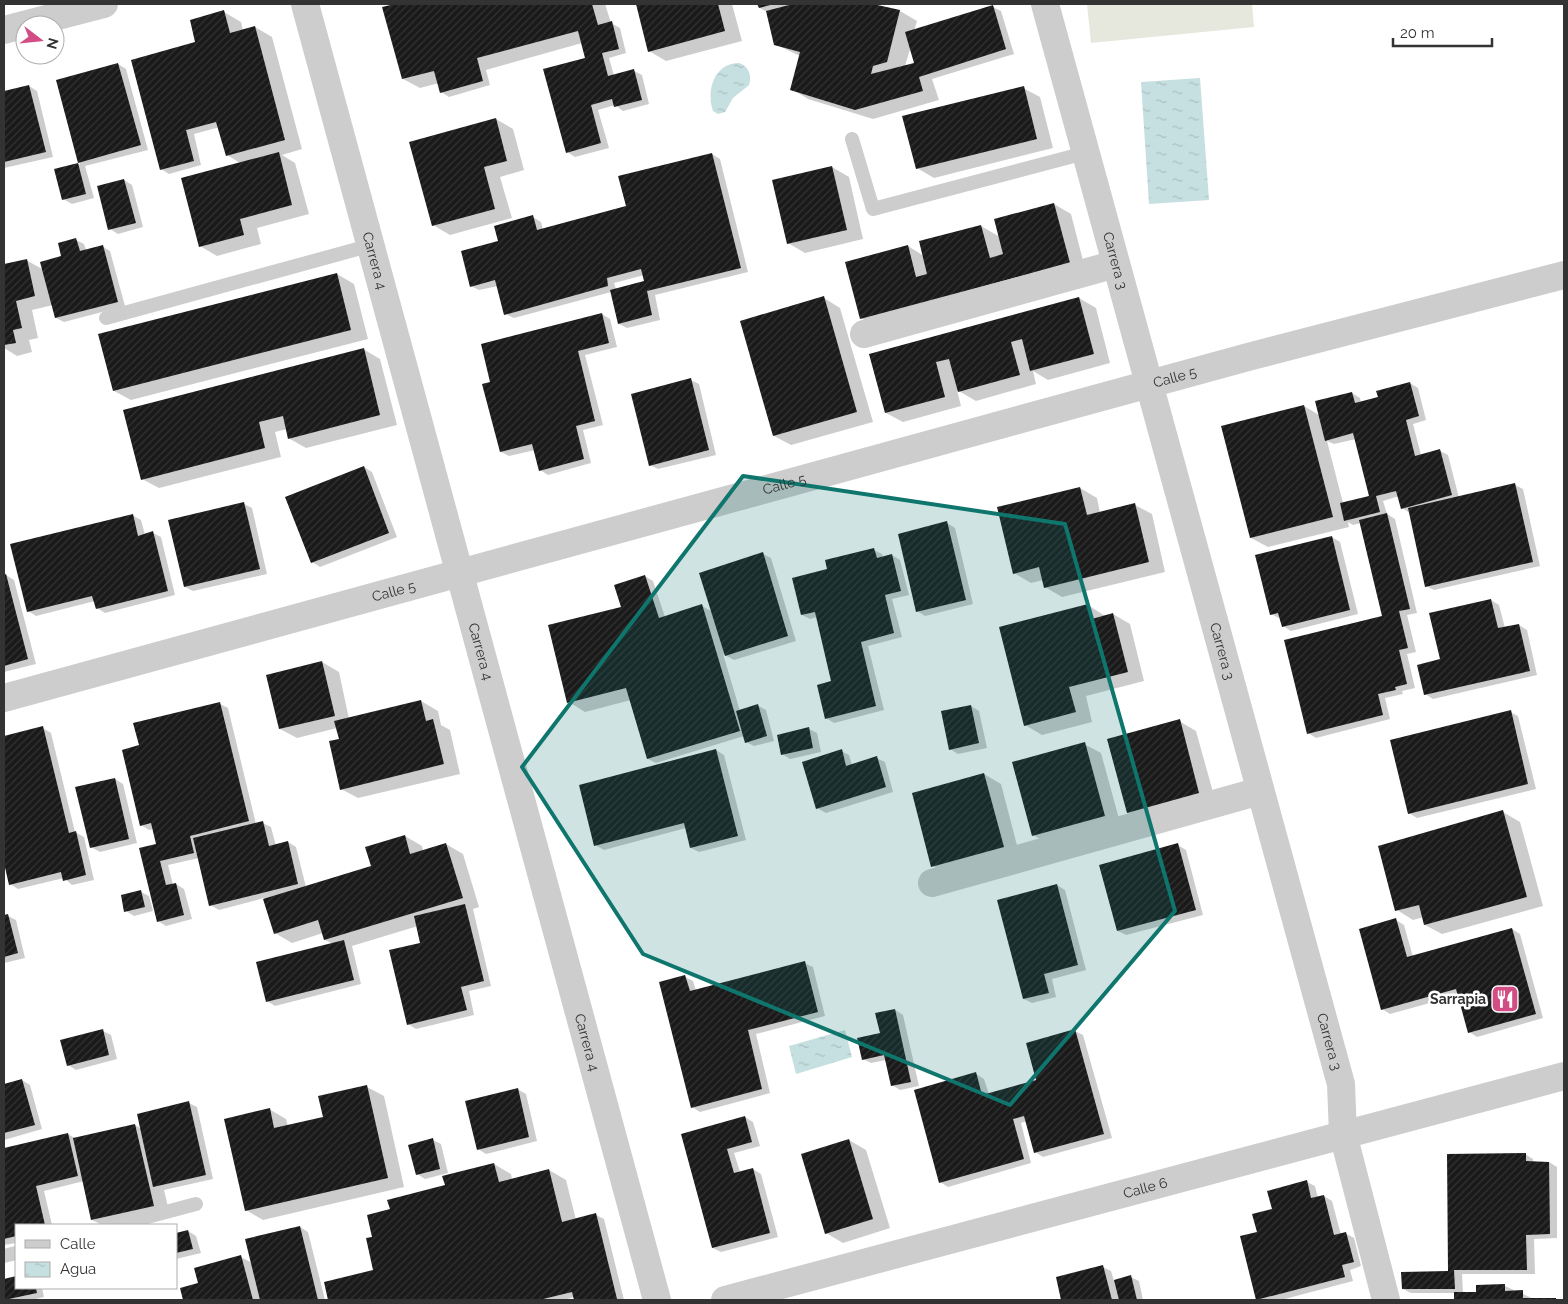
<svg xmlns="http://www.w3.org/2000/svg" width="1568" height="1304" font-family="Raleway,sans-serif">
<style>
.garden{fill:#e7e8dd}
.water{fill:url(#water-ripples)}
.shadow{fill:#0003;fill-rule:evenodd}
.building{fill:url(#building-hatch)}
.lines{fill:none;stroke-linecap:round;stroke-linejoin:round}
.service{stroke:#cdcdcd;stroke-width:14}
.minor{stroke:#cdcdcd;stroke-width:28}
.marked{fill:#0f766e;fill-opacity:0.2;stroke:#0f766e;stroke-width:4;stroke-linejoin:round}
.labels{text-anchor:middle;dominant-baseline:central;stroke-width:5;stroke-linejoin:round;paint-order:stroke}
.street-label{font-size:14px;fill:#333;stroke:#fff}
.poi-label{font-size:14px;font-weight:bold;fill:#333;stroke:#fff;text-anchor:end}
</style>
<defs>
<pattern id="water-ripples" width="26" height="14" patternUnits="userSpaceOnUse" patternTransform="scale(1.25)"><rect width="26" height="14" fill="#c6dfe0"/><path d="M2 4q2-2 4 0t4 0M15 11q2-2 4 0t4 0" fill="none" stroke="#abc0c1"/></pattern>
<pattern id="building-hatch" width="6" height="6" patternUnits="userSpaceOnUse" patternTransform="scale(1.25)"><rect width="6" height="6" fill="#1a1a1a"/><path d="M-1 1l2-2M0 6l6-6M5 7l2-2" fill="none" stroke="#333"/></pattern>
</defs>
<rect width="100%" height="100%" fill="#fff"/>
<path class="garden" d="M1087,4H1252L1254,27L1091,43Z"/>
<path class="water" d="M739,63C749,66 752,76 749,85L733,98L725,112L718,114L713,111C706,91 714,63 739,63Z
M1200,78L1209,200L1149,204L1141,82Z
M845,1030L852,1057L796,1074L789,1046Z"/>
<path class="shadow" d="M400,4H605L611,23L620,28L626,53L609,58L614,76L634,71L642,75L649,104L623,111L615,105L598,110L609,148L575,157L567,152L586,58L582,43L486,70L490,85L449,97L441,92L439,83L420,88L403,79L384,8Z
M637,4H732L742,41L666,61L649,51Z
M759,4H867L900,11L917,21L914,31L993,7L1001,11L1014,54L932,79L939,100L873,119L808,99L792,89L800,56L775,44L767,12L760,8ZM911,46L917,66H905Z
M224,12L241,22L243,31L255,27L272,37L302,149L282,155L295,163L309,214L257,228L261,244L217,256L200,246L240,163L227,155L220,127L194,134L201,165L169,174L161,169L195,43Z
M118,64L126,69L148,150L85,166L94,198L72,204L63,199L78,164L80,165L57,81Z
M29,86L37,91L53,157L4,168V92Z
M1023,88L1040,97L1053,148L934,178L917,168Z
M496,119L513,129L524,170L500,177L512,218L450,235L433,225Z
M712,154L720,159L748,272L655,295L660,320L627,328L619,324L611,292L514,318L505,314L498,286L479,290L471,286L500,241L533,217L541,222L543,230L627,206ZM644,275L646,282L616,289L614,283Z
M832,167L849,177L863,239L805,253L788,243Z
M124,180L132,185L143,227L118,234L110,229Z
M1054,204L1071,214L1086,272L878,328L861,318L908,246L924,256L981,226L1000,237Z
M76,240L84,244L86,250L102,246L110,251L125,306L64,322L56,318L53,305L32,310L38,338L29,340L32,352L17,356L4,348V266L26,260L44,270L63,257Z
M337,274L354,284L368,339L131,400L114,391Z
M824,298L840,308L873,422L791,445L774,436Z
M1079,298L1096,308L1110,363L1048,380L1033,371L1036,384L976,401L957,390L961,406L903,422L886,413L870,355Z
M602,314L610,319L617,347L585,355L603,425L583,430L591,463L548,475L540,470L535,450L509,456L501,452L492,382Z
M363,349L380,359L397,425L306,448L290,439L287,429L275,432L281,457L159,488L142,479Z
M691,380L699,384L716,455L658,469L650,465Z
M1410,383L1418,388L1426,420L1413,424L1421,455L1440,451L1448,455L1459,498L1515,485L1523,489L1540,566L1434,590L1426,586L1410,513L1402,508L1399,496L1383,501L1387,514L1395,519L1417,613L1407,615L1416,652L1407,654L1415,688L1402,691L1403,694L1385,698L1390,719L1316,738L1308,733L1384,617L1361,523L1353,525L1348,522L1349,527L1268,547L1251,538L1304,406L1319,415L1352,393L1360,398L1361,403L1380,398ZM1356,439L1370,497L1343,503L1327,441L1334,444Z
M364,467L372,472L397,537L320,567L312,562Z
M1080,488L1097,498L1100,513L1135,505L1152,514L1165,572L1062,597L1045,587L1043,580L1031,583L1014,573Z
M244,504L252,508L267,574L193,591L185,587Z
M132,515L141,520L145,535L153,533L161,537L175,595L105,613L97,608L95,601L36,616L28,611Z
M947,523L955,528L973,604L925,616L917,611Z
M1332,537L1340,542L1358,614L1291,631L1283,626L1281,619L1271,614Z
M874,550L882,554L883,557L892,555L900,560L909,595L892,599L902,637L868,646L884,710L834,723L826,718L833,682L817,617L810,619L802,615L828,570Z
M763,554L771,558L796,641L734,660L723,654L740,711L757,705L766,710L774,741L754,746L746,742L744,736L656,763L648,759L631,700L585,712L569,702L622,607L645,576L653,581L665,617L702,606L713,612Z
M6,575L14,580L36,664L4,672V576Z
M1491,600L1499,605L1505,628L1519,625L1527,630L1537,675L1433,699L1425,694L1441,660Z
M1088,605L1105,616L1113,614L1130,624L1144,681L1086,696L1092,722L1042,735L1025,725Z
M322,662L339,672L349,719L421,701L438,711L441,725L450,730L460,774L358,798L341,789L340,740L337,728L297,738L280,729Z
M220,704L228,708L256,824L263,823L271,827L276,846L288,842L296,847L306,887L372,867L405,836L422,846L423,851L446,844L463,854L479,907L473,909L491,986L469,991L474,1015L416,1029L408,1024L422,943L418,926L352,946L361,984L275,1006L267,1001L333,944L325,940L323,933L292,943L275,933L264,898L219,910L210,905L199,858L168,865L173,885L176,884L184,889L192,919L166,926L158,921L157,845L154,829L149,830L141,825L140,746Z
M971,706L979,711L987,748L958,754L950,749Z
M1510,712L1518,716L1536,789L1417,818L1409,813Z
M1179,721L1196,731L1216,803L1145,822L1128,813Z
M43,728L51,733L75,832L84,837L94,880L72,885L64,878L18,889L10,884L4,857V737Z
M809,729L817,733L821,752L790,759L782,754Z
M1084,744L1101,753L1121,826L1050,845L1033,835Z
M716,750L724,755L746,840L699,852L691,848L686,828L604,850L595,845Z
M841,751L849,755L852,765L876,758L885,762L893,792L826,813L817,808Z
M984,774L1001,784L1020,857L949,876L933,866Z
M115,779L123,784L137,843L100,852L91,847Z
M1503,812L1520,822L1543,906L1442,934L1425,925L1424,917L1413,920L1397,910Z
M1178,845L1186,850L1203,915L1126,935L1118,931Z
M1057,885L1065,890L1086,970L1052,979L1056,997L1032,1003L1024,999Z
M141,892L149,896L153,911L134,916L126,911Z
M8,916L16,920L25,958L4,963V917Z
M1396,920L1404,925L1413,957L1512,929L1520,934L1543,1018L1477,1037L1469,1032L1459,995L1390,1014L1382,1009Z
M804,963L813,967L825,1016L756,1034L770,1093L700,1112L692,1107L685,977L693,981L696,991Z
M895,1010L903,1015L919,1086L900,1090L892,1085L886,1060L871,1063L863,1059Z
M103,1031L111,1035L117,1059L76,1070L68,1065Z
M1075,1031L1083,1035L1112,1138L1043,1157L1035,1152L1027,1121L1021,1123L1031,1163L948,1187L940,1182L976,1074L984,1079L989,1094L1037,1081Z
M22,1080L30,1085L42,1129L4,1140V1086Z
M367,1087L384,1096L404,1187L263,1220L246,1210L269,1109L286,1119L288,1126L325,1118Z
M517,1089L526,1094L537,1141L486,1154L478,1149Z
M189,1103L197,1107L213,1179L164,1190L170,1215L127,1225H102L92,1220L84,1181L44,1191L52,1225H16V1243L4,1245V1149L68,1134L76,1139L135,1125L142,1129Z
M745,1117L753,1122L760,1146L734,1153L740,1172L753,1169L761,1174L778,1237L721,1252L713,1248L683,1135Z
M433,1140L441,1144L448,1173L425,1179L417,1174Z
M849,1140L866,1150L890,1228L843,1243L826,1233Z
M1525,1154L1533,1159V1162H1549L1557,1167V1238L1534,1239L1535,1274H1462L1463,1293H1477L1505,1286L1536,1300H1557H1456V1293H1411L1403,1289L1449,1272Z
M494,1164L511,1174L512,1179L549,1170L566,1180L576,1220L596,1215L604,1219L624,1300H575V1297L563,1300H329L325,1283L377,1270L374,1238L391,1210Z
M1307,1182L1315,1186L1318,1198L1324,1196L1332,1201L1341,1235L1345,1233L1354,1238L1361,1266L1350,1270L1353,1281L1281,1300H1258L1242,1237L1258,1233L1273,1210Z
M300,1227L308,1232L325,1300H185L182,1289L199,1284L241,1257L252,1263Z
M188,1231L196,1236L201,1253L176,1259V1234Z
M1103,1267L1111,1271L1114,1281L1131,1277L1139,1281L1143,1300H1063L1057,1278Z
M16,1277V1288H42L44,1297L32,1300H4V1280Z"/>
<path class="building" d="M395,4H592L598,25L612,21L619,49L602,53L608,76L634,69L642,100L614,107L612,99L591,105L601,143L566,153L543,69L585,58L578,31L477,58L483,81L440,93L434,71L402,79L382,7Z
M636,4H718L725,31L648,52Z
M757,4H774L759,8Z
M793,4H873L900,10L887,62L873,66L871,74L914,63L905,32L993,5L1006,49L919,77L923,91L855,110L790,90L800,52L774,45L766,11Z
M224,10L230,33L255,26L285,140L226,156L216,122L186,130L194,161L160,170L131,60L195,42L190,20Z
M118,63L141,145L78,163L56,80Z
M29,85L46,152L4,162V91Z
M1024,86L1037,139L916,169L902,116Z
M496,118L507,161L484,167L495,209L432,226L409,142Z
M279,152L292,205L240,219L244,235L199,247L181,178Z
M712,153L741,268L647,291L652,315L618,324L610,290L644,281L641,269L607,278L608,286L504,315L495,280L470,287L461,251L498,241L494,226L533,215L537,230L626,206L618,176Z
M78,163L86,194L62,200L54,169Z
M832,166L847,230L787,244L772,180Z
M124,179L136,223L108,230L97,186Z
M1054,203L1070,263L860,319L845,262L908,245L916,277L927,274L919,241L981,225L990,258L1003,254L994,219Z
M76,238L80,251L103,245L118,302L55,318L40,262L61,256L58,243Z
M27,259L35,296L16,301L22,328L13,330L16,343L4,345V264Z
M337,273L351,330L113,391L98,334Z
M824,296L857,412L773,436L740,321Z
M1079,297L1094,354L1030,371L1022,339L1011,342L1020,375L958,392L949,359L936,362L945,397L885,413L869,354Z
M602,313L609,343L578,351L595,421L576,426L584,459L539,471L532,444L500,452L482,384L490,382L481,344Z
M364,348L380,415L288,439L283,416L259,422L265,448L141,480L123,410Z
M691,378L709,450L649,466L631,394Z
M1410,382L1419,416L1406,420L1415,456L1440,449L1452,495L1401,509L1396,491L1376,496L1380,512L1344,521L1340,503L1369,496L1353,433L1325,441L1315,401L1352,392L1355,403L1378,397L1376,391Z
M1304,405L1333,517L1250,538L1221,426Z
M364,466L389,533L311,563L285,497Z
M1515,483L1533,562L1425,587L1408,508Z
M1080,487L1087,515L1135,503L1149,562L1044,588L1039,567L1013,574L997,507Z
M244,502L260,569L184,587L168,520Z
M1387,513L1410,609L1399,611L1408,648L1399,650L1407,684L1395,687L1396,690L1378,694L1383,715L1307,734L1284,640L1382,616L1359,520Z
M133,514L138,536L153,531L168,591L96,609L92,596L27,612L10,544Z
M947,521L966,600L916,612L898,534Z
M1332,536L1350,610L1282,627L1278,613L1270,615L1255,555Z
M874,548L877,558L892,554L901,591L885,595L894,633L861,642L876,706L825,719L817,685L831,681L815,612L801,615L792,578L827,569L825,560Z
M763,552L788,636L725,656L699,573Z
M6,574L28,659L4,666V575Z
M645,575L659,618L702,604L740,731L647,759L626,688L567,703L548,625L621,607L614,585Z
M1491,599L1498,628L1519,624L1530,671L1424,695L1417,665L1440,659L1429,613Z
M1088,604L1092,619L1113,613L1128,672L1069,687L1076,712L1024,726L999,627Z
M322,661L335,716L279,729L266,675Z
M421,700L426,721L433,719L444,764L340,790L329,741L339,739L334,721Z
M220,702L249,821L190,836L194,853L160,861L166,885L176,883L184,915L157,922L139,848L156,844L151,823L140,826L122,750L139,745L133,723Z
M758,704L767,736L745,743L736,711Z
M971,705L979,743L949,750L941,711Z
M1511,710L1528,784L1408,814L1390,740Z
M1180,719L1199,793L1127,813L1107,739Z
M43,726L69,833L76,831L86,875L63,881L61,872L9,885L4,863V736Z
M809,727L813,748L781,755L777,735Z
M1085,742L1105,816L1032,836L1012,762Z
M716,749L738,836L690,848L684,823L594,846L579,785Z
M842,749L846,766L877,756L886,787L816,809L802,762Z
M984,773L1004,847L931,867L912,793Z
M115,778L129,839L90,848L75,787Z
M1503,810L1527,897L1424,925L1419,905L1395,911L1378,846Z
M263,821L269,846L288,841L298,884L209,906L193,838Z
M405,835L410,854L446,843L463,898L324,940L318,920L274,934L263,899L371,866L365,847Z
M1178,843L1196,910L1117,931L1099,865Z
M1057,884L1078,965L1044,974L1049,993L1023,999L997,900Z
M141,890L145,907L124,912L121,895Z
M465,904L484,981L461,987L467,1010L407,1025L389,950L420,943L414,916Z
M8,914L18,953L4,957V915Z
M1396,918L1407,957L1512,928L1536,1014L1468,1033L1456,989L1381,1010L1359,929Z
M344,940L354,980L266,1002L256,962Z
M805,961L818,1012L748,1030L762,1089L691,1108L659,982L685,975L690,991Z
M895,1009L911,1082L891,1086L884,1055L862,1060L857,1038L880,1033L875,1013Z
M103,1029L109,1055L67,1066L60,1040Z
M1075,1029L1104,1134L1034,1153L1024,1116L1013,1119L1024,1159L939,1183L914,1090L976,1072L982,1095L1036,1080L1026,1043Z
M22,1079L35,1125L4,1133V1084Z
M367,1085L388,1178L245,1211L224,1119L270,1108L274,1128L323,1117L318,1096Z
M518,1088L529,1137L477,1150L465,1101Z
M189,1101L206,1175L153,1187L137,1114Z
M745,1116L752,1142L727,1149L734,1173L753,1168L770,1233L712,1248L681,1134Z
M135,1124L154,1206L91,1220L73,1138Z
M68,1133L78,1176L36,1186L45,1225H16V1236L4,1239V1148Z
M433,1138L440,1169L416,1175L408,1145Z
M849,1139L873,1219L825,1234L801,1154Z
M1526,1153V1161L1549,1162L1550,1234L1526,1235L1527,1270H1454L1455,1289H1402L1401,1272L1448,1271L1447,1154Z
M494,1163L499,1182L549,1169L562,1222L596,1213L617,1299L574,1300L572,1292L539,1300H328L324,1282L373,1270L366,1238L372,1237L367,1215L390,1209L387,1200L445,1185L442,1176Z
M1307,1180L1311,1198L1324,1195L1334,1235L1346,1232L1354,1262L1342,1265L1345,1277L1256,1300L1240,1236L1257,1232L1252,1214L1272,1209L1267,1191Z
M300,1226L318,1300H260L245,1239Z
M188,1230L193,1249L176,1253V1233Z
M241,1255L253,1300H183L180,1288L198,1283L194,1268Z
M1103,1265L1112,1300H1061L1056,1277Z
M1131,1275L1137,1300H1119L1114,1280Z
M16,1276V1288H36L37,1293L4,1300V1279Z
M1505,1284V1291L1523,1290V1298H1556V1300H1454V1292H1476V1285Z"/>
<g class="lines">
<path class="service" d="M852,139L873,209L1085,153
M106,318L372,245
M117,1225L196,1204
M4,1256L16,1253"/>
<g class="minor">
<path id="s1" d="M305,4L657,1300"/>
<path id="s2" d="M1045,4L1341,1084L1343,1134L1386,1300"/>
<path d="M4,30L104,4"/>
<path d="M864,334L1116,264"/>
<path id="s3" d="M4,698L1248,357L1564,275"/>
<path d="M932,883L1260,791"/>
<path id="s4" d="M725,1300L1564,1076"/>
</g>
</g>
<path class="marked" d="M743,476L1065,524L1175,911L1010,1105L643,954L522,767Z"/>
<defs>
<g id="restaurant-square" transform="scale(1.4375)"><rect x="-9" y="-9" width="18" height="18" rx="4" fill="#d14d83" stroke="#fff"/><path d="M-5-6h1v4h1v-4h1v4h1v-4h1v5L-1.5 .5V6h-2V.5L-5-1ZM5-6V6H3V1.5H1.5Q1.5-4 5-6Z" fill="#fff"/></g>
</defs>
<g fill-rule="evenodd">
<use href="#restaurant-square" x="1505" y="999"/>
</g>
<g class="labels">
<g class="street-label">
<text stroke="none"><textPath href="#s2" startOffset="266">Carrera 3</textPath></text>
<text stroke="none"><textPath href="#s1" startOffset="266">Carrera 4</textPath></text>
<text stroke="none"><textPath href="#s3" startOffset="1214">Calle 5</textPath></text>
<text stroke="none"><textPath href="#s3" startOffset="809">Calle 5</textPath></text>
<text stroke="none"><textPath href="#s3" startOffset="404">Calle 5</textPath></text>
<text stroke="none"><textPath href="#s2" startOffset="671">Carrera 3</textPath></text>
<text stroke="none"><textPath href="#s1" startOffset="671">Carrera 4</textPath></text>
<text stroke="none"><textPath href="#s2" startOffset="1076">Carrera 3</textPath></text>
<text stroke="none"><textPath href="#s1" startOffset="1076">Carrera 4</textPath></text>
<text stroke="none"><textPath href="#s4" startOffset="435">Calle 6</textPath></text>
</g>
<g class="poi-label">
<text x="1486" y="999">Sarrapia</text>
</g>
</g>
<rect width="1568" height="1304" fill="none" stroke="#333333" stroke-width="10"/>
<rect x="15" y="1224" width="162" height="65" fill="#ffffff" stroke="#adadad"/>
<rect x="25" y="1240" width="25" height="8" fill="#cdcdcd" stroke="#adadad"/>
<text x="60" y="1249" font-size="15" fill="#333333">Calle</text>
<rect x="25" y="1262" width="25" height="15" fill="url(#water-ripples)" stroke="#adadad"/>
<text x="60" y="1274" font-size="15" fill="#333333">Agua</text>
<g transform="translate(40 40) rotate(106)"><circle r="24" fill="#ffffff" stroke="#adadad"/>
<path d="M0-4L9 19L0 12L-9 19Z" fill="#d14d83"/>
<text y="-8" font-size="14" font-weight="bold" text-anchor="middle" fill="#333333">N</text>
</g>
<path d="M1393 38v8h99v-8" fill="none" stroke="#333333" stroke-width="2.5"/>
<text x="1400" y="38" font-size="15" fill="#333333" stroke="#ffffff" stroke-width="4" paint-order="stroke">20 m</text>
</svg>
